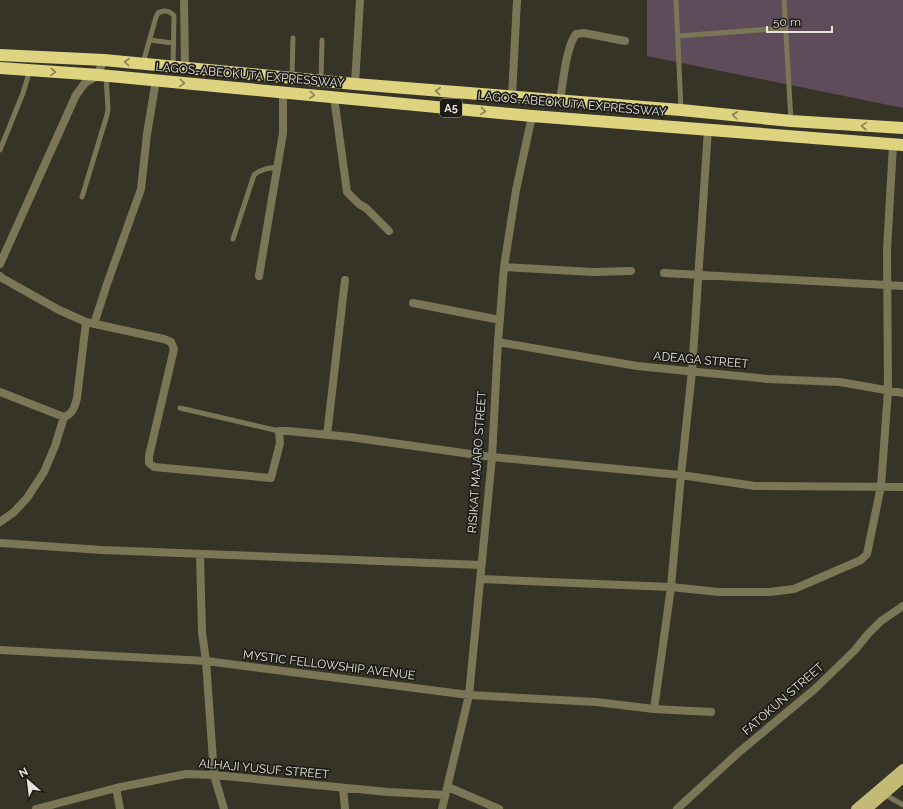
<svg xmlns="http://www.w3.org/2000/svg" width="903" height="809" font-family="Raleway,sans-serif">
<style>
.green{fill:#5e4c5b}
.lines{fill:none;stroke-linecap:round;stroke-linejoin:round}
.lane{stroke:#7b7756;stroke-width:5}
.street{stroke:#7b7756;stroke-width:8}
.primary{stroke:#c2ba75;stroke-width:10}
.highway{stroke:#ded480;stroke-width:12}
.oneway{stroke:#878150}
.labels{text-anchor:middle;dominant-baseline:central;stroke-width:3.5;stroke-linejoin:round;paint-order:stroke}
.shield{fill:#1c1b15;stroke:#a8a8a0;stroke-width:1}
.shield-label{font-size:11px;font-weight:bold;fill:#e4e4db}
.street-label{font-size:12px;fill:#e4e4db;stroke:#1c1b15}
</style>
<rect width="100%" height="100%" fill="#353427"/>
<path class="green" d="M647,0H903V108L647,56Z"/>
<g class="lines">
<path class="lane" d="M676,0L681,109
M784,0L791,121
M678,36L786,28
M150,40L172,43
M143,63L156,17L158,13C163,10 170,10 174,16L173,66
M292,77L293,38
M321,81L322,40
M0,150L23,93L30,70
M82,197L107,115L108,109L106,76
M233,239L254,175C261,169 269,168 278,167
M180,408L279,431
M884,794L903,805"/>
<path class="street" d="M184,0L185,67
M355,84L360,0
M512,96L517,0
M334,97L347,192L359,204L366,208L389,231
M560,100C563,83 566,47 576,34L584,33L625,41
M0,264L76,95L85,83L99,75L98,73L104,60
M504,267L593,272L631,271
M664,273L887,285L903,286
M0,276L2,278L59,310L86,322L164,339L171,342L174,349L149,456V463L154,467L271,478L280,443L279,431H288L350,437L492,457L681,475L755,486L903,487
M259,276L283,133V92
M413,303L500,320
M94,324L107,284L141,189L147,134L156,80
M498,342L637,366L768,379L840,382L903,393
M0,392L64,417
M327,435L345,280
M0,522L14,512L27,498L44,472L55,446L64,417C73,414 75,406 77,398L86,322
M0,543L102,550L481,565
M200,554L202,632L206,661L214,775L224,809
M481,579L671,587L718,592H770L794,589L861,560L867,554L881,486L888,391L887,250L893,145
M0,650L206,661L469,695L596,702L654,709L711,712
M654,709L671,587L681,475L692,371L708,129
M448,787L499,809
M116,788L120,809
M343,788L345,809
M36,809L116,788L186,774L214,775L388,792L445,795
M442,809L469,695L492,457L498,342L504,267L516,190L532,116
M677,809L738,753L816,688L855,650L868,634L881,621L903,606"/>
<path class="primary" d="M856,809L903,769
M867,809L903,778"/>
<path class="highway" d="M0,55L104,60L355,84L681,110L791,121L903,128
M0,68L99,75L532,116L903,145"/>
</g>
<defs><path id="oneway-chevron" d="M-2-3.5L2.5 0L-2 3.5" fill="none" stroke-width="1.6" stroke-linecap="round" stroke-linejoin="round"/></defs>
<g class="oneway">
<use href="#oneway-chevron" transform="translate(127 62) rotate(-175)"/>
<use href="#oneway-chevron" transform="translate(53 72) rotate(4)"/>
<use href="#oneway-chevron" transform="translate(182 83) rotate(5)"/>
<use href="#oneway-chevron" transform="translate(438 91) rotate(-176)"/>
<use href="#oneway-chevron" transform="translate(312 95) rotate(5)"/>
<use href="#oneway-chevron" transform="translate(483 111) rotate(5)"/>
<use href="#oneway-chevron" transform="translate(735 115) rotate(-174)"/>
<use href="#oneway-chevron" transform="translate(864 126) rotate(-176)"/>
</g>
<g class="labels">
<rect class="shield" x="440" y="99" width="22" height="18" rx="3"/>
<g class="shield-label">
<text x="451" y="108">A5</text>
</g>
<g class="street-label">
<text transform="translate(250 75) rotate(5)">LAGOS-ABEOKUTA EXPRESSWAY</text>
<text transform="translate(572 104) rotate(5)">LAGOS-ABEOKUTA EXPRESSWAY</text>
<text transform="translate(701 360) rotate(5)">ADEAGA STREET</text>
<text transform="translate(477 462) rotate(-86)">RISIKAT MAJARO STREET</text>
<text transform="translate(329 665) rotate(7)">MYSTIC FELLOWSHIP AVENUE</text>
<text transform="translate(783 699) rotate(-41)">FATOKUN STREET</text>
<text transform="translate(264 769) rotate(5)">ALHAJI YUSUF STREET</text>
</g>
</g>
<g transform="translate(28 781) rotate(332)" stroke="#1c1b15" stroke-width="3" paint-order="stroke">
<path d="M0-3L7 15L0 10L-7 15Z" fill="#e4e4db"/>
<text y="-6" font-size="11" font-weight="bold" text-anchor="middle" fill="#e4e4db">N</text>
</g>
<path d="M767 26v6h65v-6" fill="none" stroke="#e4e4db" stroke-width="2"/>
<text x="773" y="26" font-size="12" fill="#e4e4db" stroke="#1c1b15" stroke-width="3" paint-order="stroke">50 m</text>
</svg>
